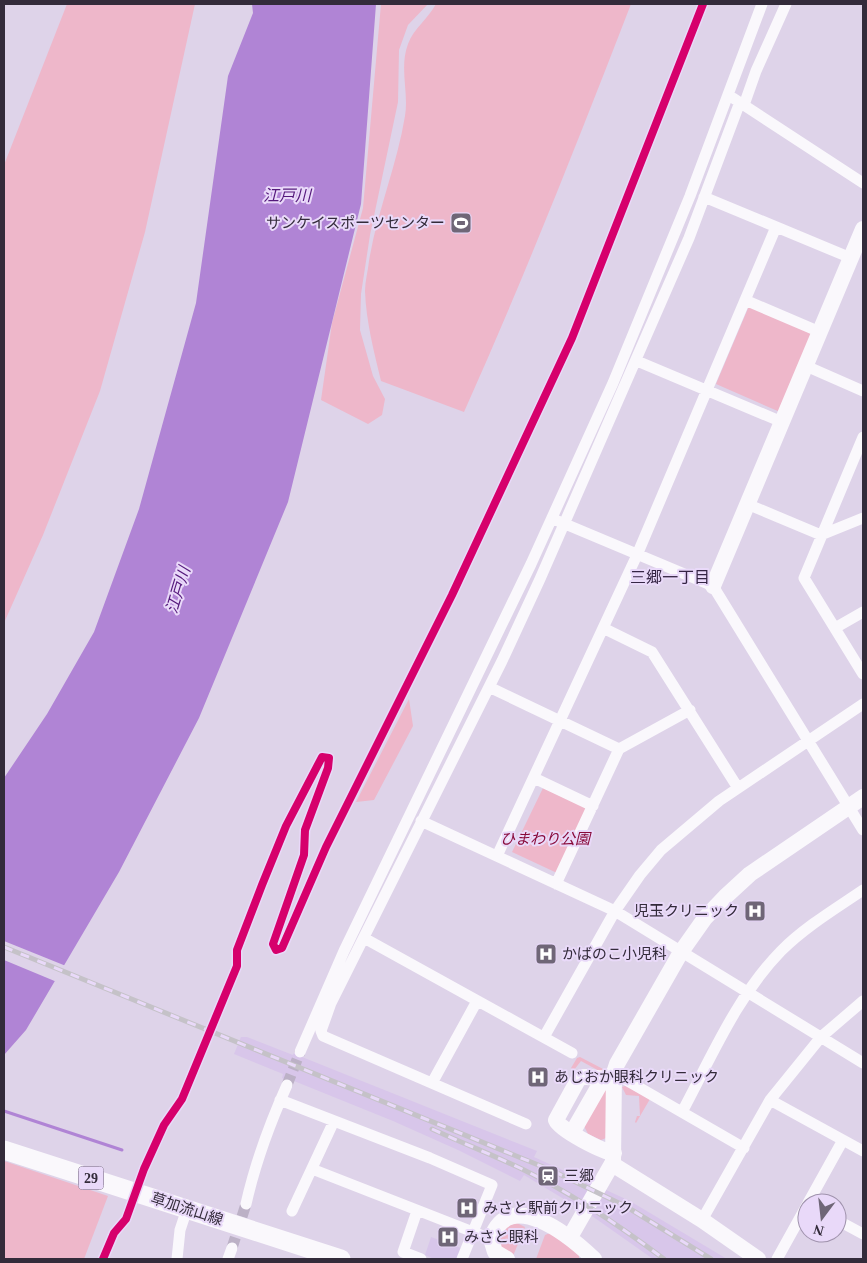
<svg xmlns="http://www.w3.org/2000/svg" width="867" height="1263" font-family="'Times New Roman','Noto Sans JP',serif">
<style>
.built{fill:#d8c6ea}
.green{fill:#eeb7ca}
.water{fill:#b084d5}
.pier{fill:#ded3e9}
.lines{fill:none;stroke-linecap:round;stroke-linejoin:round}
.stream{stroke:#b084d5;stroke-width:3}
.street-tunnel{stroke:#bcb1c6;stroke-width:11;stroke-dasharray:11 5.5;stroke-linecap:butt}
.street{stroke:#faf8fc;stroke-width:11}
.secondary{stroke:#faf8fc;stroke-width:16}
.primary{stroke:#faf8fc;stroke-width:19}
.rail-casing{stroke:#c5c2c8;stroke-width:5}
.rail{stroke:#e9d9f9;stroke-width:3;stroke-dasharray:9;stroke-linecap:butt}
.cycleway-casing{stroke:#e9d9f9;stroke-width:11}
.cycleway{stroke:#d6006c;stroke-width:8}
.labels{text-anchor:middle;dominant-baseline:central;stroke-width:4;stroke-linejoin:round;paint-order:stroke}
.shield{fill:#e9d9f9;stroke:#6a5f73;stroke-width:1}
.shield-label{font-size:14px;font-weight:bold;fill:#332b3a}
.poi-label{font-size:15px;fill:#332b3a;stroke:#e9d9f9;text-anchor:start}
.park-label{font-size:15px;font-style:italic;fill:#880939;stroke:#e9d9f9}
.street-label{font-size:15px;fill:#332b3a;stroke:#e9d9f9}
.water-label{font-size:16px;font-style:italic;fill:#54187b;stroke:#e9d9f9}
.neighbourhood-label{font-size:16px;fill:#352544;stroke:#e9d9f9}
</style>
<rect width="100%" height="100%" fill="#ded3e9"/>
<path class="built" d="M241,1037H247L293,1055L295,1051L302,1057L537,1151L534,1157L630,1201L727,1259H653L592,1216L524,1175L520,1181L458,1150L393,1121L294,1081L293,1083L282,1078L283,1074L234,1054Z
M431,1237L461,1248L457,1259H434L425,1255Z"/>
<path class="green" d="M67,4H195L145,232L100,391L43,535L4,623V165Z
M381,4H428L408,25L399,50L398,102L370,235L361,294L360,330L373,376L385,399L382,415L368,424L321,400L332,323L363,208Z
M436,4H631C578,141 524,278 464,412L381,381C374,352 366,321 365,291C365,281 368,271 369,261C377,212 397,165 405,116C409,92 399,68 408,44C414,28 428,19 436,4Z
M749,306L814,333L780,412L716,384Z
M409,699L413,726L374,800L356,802Z
M543,788L586,808L557,873L512,852Z
M580,1057L605,1070L603,1073L581,1061L574,1070L571,1068L577,1058Z
M606,1086V1138L601,1140L588,1134L584,1126Z
M625,1086L650,1099L636,1123L635,1122L637,1116H640L639,1096L626,1095L622,1087Z
M4,1161L108,1196L84,1259H4Z
M517,1223L525,1227L513,1256L500,1248L498,1241L507,1226Z
M550,1233L579,1254V1259H536L545,1235Z"/>
<path class="water" d="M252,4H376L361,204L288,502L199,718L119,872L26,1030L4,1055V778L47,714L94,632L139,509L196,303L228,76L253,13Z"/>
<path class="pier" d="M4,941L66,966L57,982L4,960Z"/>
<g class="lines">
<path class="stream" d="M4,1111L122,1150"/>
<path class="street-tunnel" d="M287,1085L300,1052
M232,1248L246,1204"/>
<path class="street" d="M733,98L863,183
M744,105L756,71L786,4
M704,197L851,258
M745,300L820,332
M637,361L782,422
M806,366L863,391
M863,437L804,578L863,674
M747,504L821,535L863,518
M558,521L713,586L863,830
M603,628L652,652L738,788
M835,628L863,612
M489,687L619,749
M534,778L593,806
M421,821L615,911L863,1063
M497,856L637,555L776,227
M556,884L619,749L690,710
M364,938L572,1053
M544,1037L615,911L640,875L661,850L719,801L863,704
M300,1052L344,951L531,564L613,383L690,196L762,4
M614,1073L744,1148
M432,1083L477,1001
M280,1100L430,1158L492,1185L462,1259
M770,1100L863,1151
M682,1112C711,1058 737,996 781,951C805,927 835,909 863,890
M526,1124L323,1036L321,1031L331,1003L502,661L540,579L689,238L740,102
M312,1169L491,1239
M808,1203L843,1140
M246,1204C255,1164 270,1123 287,1085
M292,1211L334,1121
M417,1211L403,1252L421,1259
M702,1220L770,1100L821,1037L863,1001
M837,1220L863,1234
M177,1259L180,1230L187,1209
M228,1259L232,1248
M777,1259L807,1205"/>
<path class="secondary" d="M713,586L863,229
M614,1073C604,1084 592,1074 579,1078L556,1120C560,1130 603,1152 614,1153
M572,1133L603,1079
M612,1164L702,1220L758,1259
M570,1237L613,1162L614,1073L617,1064L681,952L705,918L725,897L750,874L863,797
M507,1259L495,1252L491,1239C509,1186 570,1236 594,1259"/>
<path class="primary" d="M4,1150L341,1259"/>
<g class="rail-casing">
<path id="rail" d="M4,947L553,1171L627,1207L711,1259
M432,1129C462,1143 493,1155 522,1169C573,1194 620,1226 664,1259"/>
</g>
<use href="#rail" class="rail"/>
<g class="cycleway-casing">
<path id="cycleway" d="M103,1259L114,1233L126,1219L144,1169L164,1125L182,1099L237,966V950L262,885L286,826L322,757L329,758L328,768L305,830L304,855L273,944L276,950L282,948L326,847L452,595L572,338L703,4"/>
</g>
<use href="#cycleway" class="cycleway"/>
</g>
<defs>
<g id="stadium-square" transform="scale(1.125)"><rect x="-9" y="-9" width="18" height="18" rx="4" fill="#6f6677" stroke="#e9d9f9"/><path d="M0-5a6.5 5 0 1 0 0 10a6.5 5 0 1 0 0-10ZM-3.5-1.8h7v3.6h-7Z" fill="#fff"/></g>
<g id="hospital-square" transform="scale(1.125)"><rect x="-9" y="-9" width="18" height="18" rx="4" fill="#6f6677" stroke="#e9d9f9"/><path d="M-5-5h3v3.5h4V-5h3V5h-3V1.5h-4V5h-3Z" fill="#fff"/></g>
<g id="station-square" transform="scale(1.125)"><rect x="-9" y="-9" width="18" height="18" rx="4" fill="#6f6677" stroke="#e9d9f9"/><path d="M-3-6H3Q5-6 5-4V2Q5 4 3 4L4.5 6H3L1.5 4h-3L-3 6H-4.5L-3 4Q-5 4-5 2V-4Q-5-6-3-6ZM-3.5-4v3h7v-3ZM-3.5 1v1.5H-2V1ZM2 1v1.5H3.5V1Z" fill="#fff"/></g>
</defs>
<g fill-rule="evenodd">
<use href="#stadium-square" x="461" y="223"/>
<use href="#hospital-square" x="755" y="911"/>
<use href="#hospital-square" x="546" y="954"/>
<use href="#hospital-square" x="538" y="1077"/>
<use href="#station-square" x="548" y="1176"/>
<use href="#hospital-square" x="467" y="1208"/>
<use href="#hospital-square" x="448" y="1237"/>
</g>
<g class="labels">
<rect class="shield" x="78.5" y="1166.5" width="25" height="23" rx="4"/>
<g class="shield-label">
<text x="91" y="1178">29</text>
</g>
<g class="poi-label">
<text x="445" y="223" text-anchor="end">サンケイスポーツセンター</text>
<text x="739" y="911" text-anchor="end">児玉クリニック</text>
<text x="562" y="954">かばのこ小児科</text>
<text x="554" y="1077">あじおか眼科クリニック</text>
<text x="564" y="1176">三郷</text>
<text x="483" y="1208">みさと駅前クリニック</text>
<text x="464" y="1237">みさと眼科</text>
</g>
<g class="park-label">
<text x="545" y="839">ひまわり公園</text>
</g>
<g class="street-label">
<text transform="translate(187 1209) rotate(18)">草加流山線</text>
</g>
<g class="water-label">
<text x="287" y="195">江戸川</text>
<text transform="translate(178 590) rotate(-73)">江戸川</text>
</g>
<g class="neighbourhood-label">
<text x="670" y="577">三郷一丁目</text>
</g>
</g>
<rect width="867" height="1263" fill="none" stroke="#332b3a" stroke-width="10"/>
<g transform="translate(822 1218) rotate(195)"><circle r="24" fill="#e9d9f9" stroke="#a093ad"/>
<path d="M0-4L9 19L0 12L-9 19Z" fill="#6f6677"/>
<text y="-8" font-size="14" font-weight="bold" text-anchor="middle" fill="#332b3a">N</text>
</g>
</svg>
